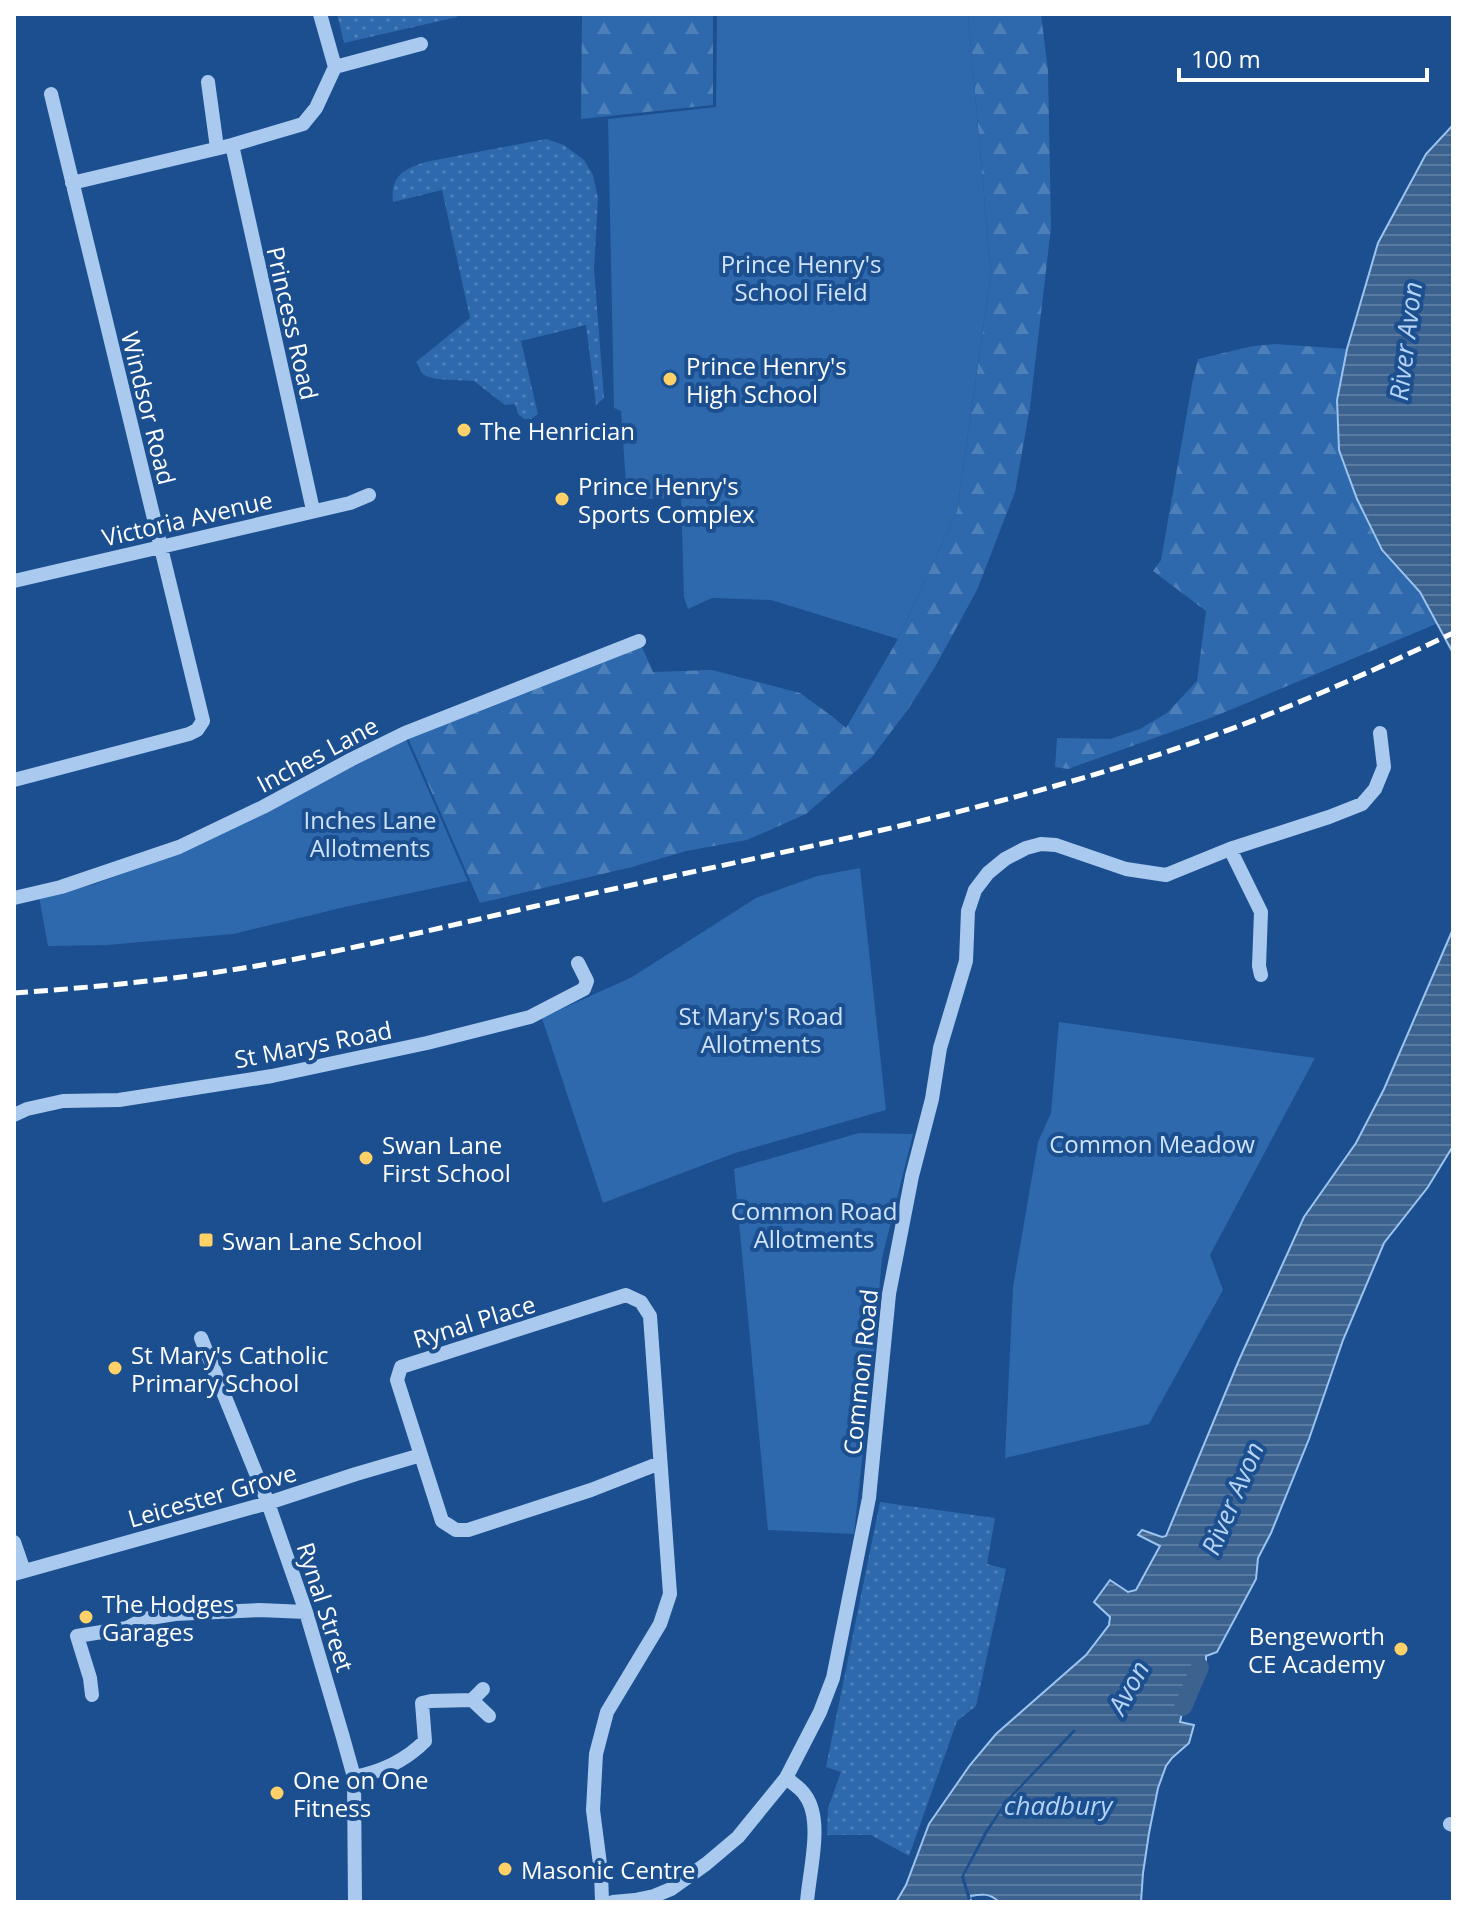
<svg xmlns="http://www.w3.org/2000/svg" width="1467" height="1916" font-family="'Open Sans',sans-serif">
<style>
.grass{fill:url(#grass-dots)}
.forest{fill:url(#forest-firs)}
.green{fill:#2e69ad}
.water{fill:url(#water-rules);stroke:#9cc4f0;stroke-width:2}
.pier{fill:#1b4f8f}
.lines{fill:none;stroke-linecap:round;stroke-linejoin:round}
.canal{stroke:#3c6290;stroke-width:18}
.minor{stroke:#a9c9ee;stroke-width:14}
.rail{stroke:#fff;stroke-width:5;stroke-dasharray:14 6;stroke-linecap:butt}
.poi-dot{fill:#ffd166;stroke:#1b4f8f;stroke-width:3}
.labels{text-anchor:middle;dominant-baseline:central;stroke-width:8;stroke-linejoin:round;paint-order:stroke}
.park-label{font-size:24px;fill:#cfe3fa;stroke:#1b4f8f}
.street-label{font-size:24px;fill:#fff;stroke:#1b4f8f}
.poi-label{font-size:24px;fill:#fff;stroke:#1b4f8f;text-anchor:start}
.water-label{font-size:26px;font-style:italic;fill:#b5d3f5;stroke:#1b4f8f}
</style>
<defs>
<pattern id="grass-dots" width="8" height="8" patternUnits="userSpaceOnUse" patternTransform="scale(2)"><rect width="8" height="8" fill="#2e69ad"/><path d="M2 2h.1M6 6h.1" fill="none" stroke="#4d80b9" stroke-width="1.8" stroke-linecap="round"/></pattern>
<pattern id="forest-firs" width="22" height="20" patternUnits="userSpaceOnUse" patternTransform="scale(2)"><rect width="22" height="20" fill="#2e69ad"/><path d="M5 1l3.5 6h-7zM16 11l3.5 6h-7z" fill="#4d80b9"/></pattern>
<pattern id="water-rules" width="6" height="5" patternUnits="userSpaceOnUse" patternTransform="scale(2)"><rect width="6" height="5" fill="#3c6290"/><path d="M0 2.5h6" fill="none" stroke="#597aa1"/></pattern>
</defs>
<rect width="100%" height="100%" fill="#1b4f8f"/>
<path class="grass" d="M337,14H457V17L344,43Z
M546,139L564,145L584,160L593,175L598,198L594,269L604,398L596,405L586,325L521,341L538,414L531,419H524L518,414L515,404L505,405L474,381L436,379L426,376L422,373L416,362L470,318L442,190L393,202C390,176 404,169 425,162Z
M880,1502L995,1518L987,1564L1006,1569L976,1706L957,1721L909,1856L871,1835H827L828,1808L841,1772L826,1767Z"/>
<path class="forest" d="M582,14H713V105L581,119Z
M968,14H1041L1048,71L1051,228L1030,407L1015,492L977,590L935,667L909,708L872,757L806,814L747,840L686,851L632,867L480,903L408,738L642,647L653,672L712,670L800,693L833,717L846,728L898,639L957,511L991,274Z
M1275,344L1347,349L1336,400L1338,450L1356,499L1381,551L1419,592L1436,624L1213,717L1068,769L1055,767L1057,738L1110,739L1140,729L1167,713L1197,681L1206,611L1153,571L1161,560L1192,384L1198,359L1253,346Z"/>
<path class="green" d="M717,14H968L991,274L957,511L898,639L771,600L712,598L688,609L684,597L681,498L627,499L621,411L614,408L608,119L716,107Z
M406,739L468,881L349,906L233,934L107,945L48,946L39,897L95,884L194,847L264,813Z
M860,868L886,1110L735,1153L603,1203L542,1018L632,977L756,898L817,876Z
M1059,1022L1315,1058L1210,1255L1223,1290L1149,1424L1005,1458L1013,1287L1038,1142L1051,1113Z
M859,1133L913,1134L882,1258L874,1350L854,1534L768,1530L734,1169Z"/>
<path class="water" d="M1453,125V653L1420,592L1382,550L1357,499L1339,450L1337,400L1347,349L1378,243L1426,154Z
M1453,929V1146L1428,1187L1384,1243L1343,1340L1309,1439L1271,1533L1258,1558L1256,1579L1217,1652L1206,1656V1664L1191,1671L1180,1722L1194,1725L1189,1743L1172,1758L1166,1766L1158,1788L1149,1833L1143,1873L1141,1902H999C990,1893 982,1894 970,1896L971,1902H896L906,1885L929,1824L970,1765L996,1734L1086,1655L1109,1625L1110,1617L1094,1602L1110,1580L1128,1592L1136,1590L1160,1546L1138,1535L1142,1530L1162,1537L1166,1536L1239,1360L1304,1217L1356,1143L1384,1089Z"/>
<path class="pier" d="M1074,1729L1076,1731L1008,1801L988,1832L964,1876L971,1899L968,1900L961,1877L985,1831L1007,1799Z"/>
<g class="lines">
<path class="canal" d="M1183,1707L1200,1667"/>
<path class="minor" d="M335,67L421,44
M208,82L217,148
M232,145L313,510
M72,183L232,145L303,124L316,108L335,67L320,14
M14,581L350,503L369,495
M14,780L189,734L197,730L203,721L51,94
M1230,849L1329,817L1362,804L1375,789L1384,767L1380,733
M14,898L61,887L179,847L263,807L352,759L405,733L639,641
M14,1115L27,1109L63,1101L119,1100L272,1076L427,1043L530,1017L584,989L587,981L578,963
M201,1338L268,1503L306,1612L342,1734L354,1777L355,1902
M14,1542L24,1571
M14,1574L268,1503L356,1474L421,1455
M92,1695L90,1678L77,1636L127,1628L144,1619L175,1614L259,1610L306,1612
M472,1700L489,1716
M354,1777C381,1772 405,1761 425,1741L422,1703L431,1701L472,1700L483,1689
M786,1778C792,1783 801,1788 805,1795C824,1820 809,1872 807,1902
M1450,1824L1453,1825
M602,1902L601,1872L593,1810L596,1754L607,1712L660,1624L670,1594L650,1316L641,1302L626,1295L401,1367L397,1380L442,1521L456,1530H468L591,1490L660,1463
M613,1902L635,1900L654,1896L671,1889L706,1864L738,1837L786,1778L820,1712L833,1678L869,1498L889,1294L912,1176L932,1099L940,1048L966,961L968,911L975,890L988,873L1005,859L1026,848L1041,844L1056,845L1126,869L1166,875L1230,849L1261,912L1259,966L1261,975"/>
<path class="rail" d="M14,993C101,987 188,978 274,963C390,942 503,912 618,888C801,848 985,812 1163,753C1263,720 1358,678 1453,633"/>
</g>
<g class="poi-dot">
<circle cx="670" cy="379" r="8"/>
<circle cx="464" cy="430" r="8"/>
<circle cx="562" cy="499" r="8"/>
<circle cx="366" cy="1158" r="8"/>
<rect x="198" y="1232" width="16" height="16" rx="4"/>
<circle cx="115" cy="1368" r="8"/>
<circle cx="86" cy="1617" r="8"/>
<circle cx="1401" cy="1649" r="8"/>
<circle cx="277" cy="1793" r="8"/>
<circle cx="505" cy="1869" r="8"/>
</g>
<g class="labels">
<g class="park-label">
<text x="801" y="263">Prince Henry's<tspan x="801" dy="28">School Field</tspan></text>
<text x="370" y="819">Inches Lane<tspan x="370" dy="28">Allotments</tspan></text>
<text x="761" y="1015">St Mary's Road<tspan x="761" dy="28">Allotments</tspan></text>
<text x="1152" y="1143">Common Meadow</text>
<text x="814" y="1210">Common Road<tspan x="814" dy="28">Allotments</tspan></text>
</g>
<g class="street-label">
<text transform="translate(293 323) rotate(77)">Princess Road</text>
<text transform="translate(149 408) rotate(76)">Windsor Road</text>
<text transform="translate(187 518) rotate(-13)">Victoria Avenue</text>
<text transform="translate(317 754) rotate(-28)">Inches Lane</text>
<text transform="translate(313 1044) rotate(-11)">St Marys Road</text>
<text transform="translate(474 1321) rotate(-17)">Rynal Place</text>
<text transform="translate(860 1372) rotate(-84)">Common Road</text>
<text transform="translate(212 1495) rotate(-16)">Leicester Grove</text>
<text transform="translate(326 1607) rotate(72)">Rynal Street</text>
</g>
<g class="poi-label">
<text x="686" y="365">Prince Henry's<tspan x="686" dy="28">High School</tspan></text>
<text x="480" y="430">The Henrician</text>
<text x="578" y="485">Prince Henry's<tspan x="578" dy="28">Sports Complex</tspan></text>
<text x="382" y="1144">Swan Lane<tspan x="382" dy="28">First School</tspan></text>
<text x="222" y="1240">Swan Lane School</text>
<text x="131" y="1354">St Mary's Catholic<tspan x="131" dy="28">Primary School</tspan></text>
<text x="102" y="1603">The Hodges<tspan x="102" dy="28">Garages</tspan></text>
<text x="1385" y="1635" text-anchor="end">Bengeworth<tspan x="1385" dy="28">CE Academy</tspan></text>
<text x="293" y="1779">One on One<tspan x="293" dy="28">Fitness</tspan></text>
<text x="521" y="1869">Masonic Centre</text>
</g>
<g class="water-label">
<text transform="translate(1405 341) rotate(-83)">River Avon</text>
<text transform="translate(1232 1498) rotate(-67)">River Avon</text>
<text transform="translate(1128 1687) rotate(-61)">Avon</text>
<text x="1058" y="1805">chadbury</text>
</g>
</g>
<rect width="1467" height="1916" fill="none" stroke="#ffffff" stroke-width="32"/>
<path d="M1179 68v12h248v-12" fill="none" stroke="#ffffff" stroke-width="4"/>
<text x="1191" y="68" font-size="24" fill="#ffffff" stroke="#1b4f8f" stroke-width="6" paint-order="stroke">100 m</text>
</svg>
